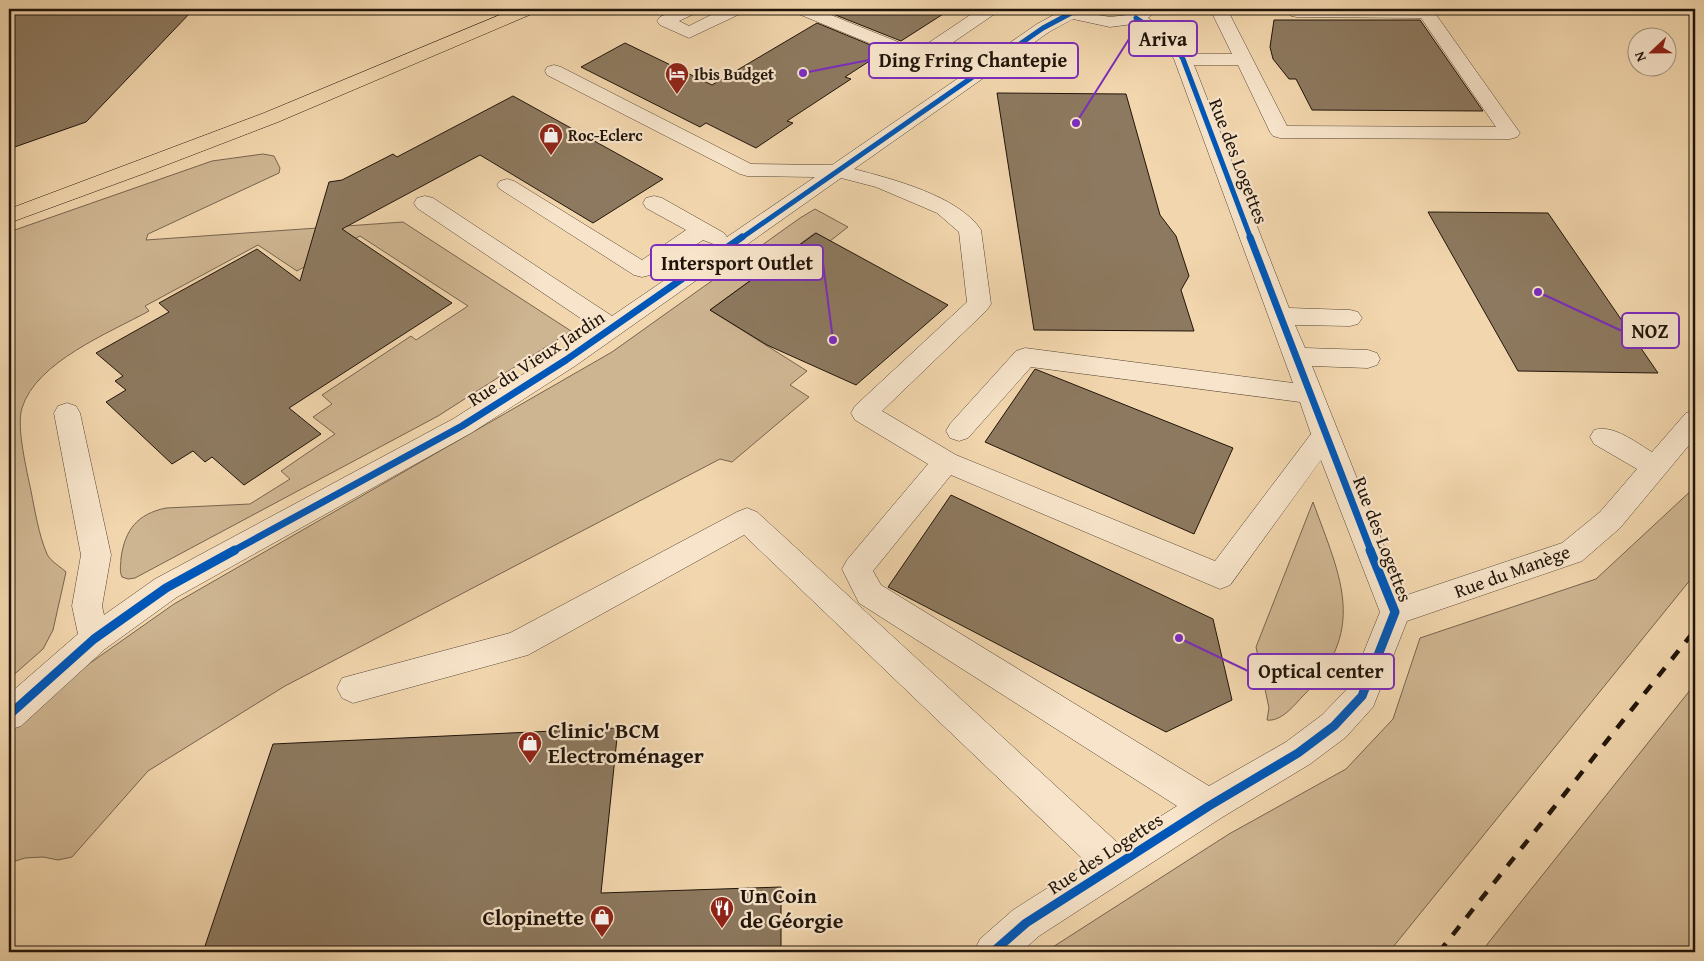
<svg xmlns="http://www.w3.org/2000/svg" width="1704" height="961" font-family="'Gentium Book Plus',serif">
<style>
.green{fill:#ceb591;stroke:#77644e}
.building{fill:#8d795f;stroke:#20140a}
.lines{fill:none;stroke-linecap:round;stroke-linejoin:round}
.minor-casing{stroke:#544433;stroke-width:1}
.major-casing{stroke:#20140a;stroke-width:1}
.minor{fill:#f7e4ca;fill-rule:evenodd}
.major{fill:#f2d6ad;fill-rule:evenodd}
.rail{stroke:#20140a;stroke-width:4.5;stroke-dasharray:11 11;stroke-linecap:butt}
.cycleway-far2-casing{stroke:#f7e4ca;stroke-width:8}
.cycleway-far1-casing{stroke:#f7e4ca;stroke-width:10}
.cycleway-casing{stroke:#f7e4ca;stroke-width:12}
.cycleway-far2{stroke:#0057b8;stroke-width:5}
.cycleway-far1{stroke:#0057b8;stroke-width:7}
.cycleway{stroke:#0057b8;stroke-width:9}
.labels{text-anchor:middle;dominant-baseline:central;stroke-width:4.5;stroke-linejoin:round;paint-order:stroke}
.far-poi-label{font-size:16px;font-weight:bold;fill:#20140a;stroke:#f7e4ca;text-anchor:start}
.street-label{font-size:19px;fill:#20140a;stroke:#f7e4ca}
.near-poi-label{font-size:22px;font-weight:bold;fill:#20140a;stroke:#f7e4ca;text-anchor:start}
.leader{fill:none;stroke:#7b2cbf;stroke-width:2}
.callout-dot{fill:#7b2cbf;stroke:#f7e4ca;stroke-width:2}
.callout{fill:#f7e4ca;stroke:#7b2cbf;stroke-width:2}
.callout-label{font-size:20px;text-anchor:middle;font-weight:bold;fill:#20140a}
</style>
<rect width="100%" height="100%" fill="#f2d6ad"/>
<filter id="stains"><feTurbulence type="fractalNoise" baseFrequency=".004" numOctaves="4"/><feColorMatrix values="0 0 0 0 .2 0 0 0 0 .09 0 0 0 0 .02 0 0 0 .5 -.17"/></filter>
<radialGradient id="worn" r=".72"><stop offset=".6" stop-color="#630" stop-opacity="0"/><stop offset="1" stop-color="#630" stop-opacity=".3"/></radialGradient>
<path class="green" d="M263,154L274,156L280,168L279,173L148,234L146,240L403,222L571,331L438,416L135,578L128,579L122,577C119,571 121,565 121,558C125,530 137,514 166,508L250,504L290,479L281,471L335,434L313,417L332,404L322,395L411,336L416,340L468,306L360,236L297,271L258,245L145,306L149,311C109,333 36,362 22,408C16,427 27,471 31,491C35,511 39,536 47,554C50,561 61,567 66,572L53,630L43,649L9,679V232L212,161Z
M815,209L848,227L830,241L815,233L710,310L807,371L790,385L809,397L732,462L720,459L285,686L148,771L72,857L58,860L43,857L25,858L9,863V732L56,687L174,604L612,352L800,218Z
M1695,487V574L1389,952H1045L1229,834L1346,769L1393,719L1420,638L1596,579Z
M1313,502C1341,579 1369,631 1301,698C1293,707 1280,722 1267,720L1269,708L1256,647Z
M1695,684V952H1481Z"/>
<path class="building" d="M9,9H47L191,12L86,122L9,149Z
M841,9H951L901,41L833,14Z
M1274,20H1420L1483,111L1312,110L1296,79H1289L1273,59L1270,47Z
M817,23L885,51L845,77L851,79L787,121L793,123L756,148L706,123L700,127L581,67L625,43L712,85Z
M997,93L1126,94L1160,215L1176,236L1189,276L1181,290L1194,331L1034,330Z
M513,96L663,179L593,223L480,155L342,229L452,303L289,408L321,434L244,485L212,457L205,462L193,451L172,464L106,402L126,390L115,381L123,376L96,353L169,312L159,303L257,249L300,281L329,182L342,180L393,154L397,157Z
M1428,212L1548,213L1658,373L1518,371Z
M816,233L948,305L856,385L767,345L710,310Z
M1035,369L1233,448L1194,534L985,442Z
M951,495L1213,619L1232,700L1166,732L888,587Z
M618,728L601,893L781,887V952H203L273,744Z"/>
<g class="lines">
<g class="minor-casing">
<path id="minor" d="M677,9H699L696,13L679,21L689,26L723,9H745L742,13L689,38L660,25L657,21L660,17Z
M793,9H816L918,50L979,9H998L996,13L933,56L969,71L1037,24L1061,11L1060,9H1080L1093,14L1110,17L1127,15L1139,9H1158L1148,18L1178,38L1189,54H1232L1210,9H1227L1287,126L1496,127L1421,18L1297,17L1291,16L1288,12L1291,9H1432L1520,133L1517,137L1510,139L1280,138L1273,136L1270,132L1238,65H1194L1289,308L1350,310L1358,312L1362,318L1358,324L1350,326L1295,325L1305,348L1368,350L1377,353L1380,359L1377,365L1368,368L1312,366L1404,596L1562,543L1600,512L1637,469L1594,444L1590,437L1594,430C1613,424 1635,442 1652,452L1686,413L1695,410V438L1620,528L1582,561L1407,621L1373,707L1346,737L1310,764L1221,818L1039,936L1021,952H974L980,939L1013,910L1087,863L744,535L528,655L353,703L342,698L337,688L342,678L510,633L737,512L747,508L757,512L1118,843L1177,806L859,603L842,569L847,560L928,464L855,420L851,413L855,406L967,302L959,232L937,213L876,187L841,178L575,366L471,433L177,597L105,649L21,726L9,730V694L78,634L72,606L81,555L54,413L58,406L67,403L76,406L80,413L111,555L102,606L104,615L155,579L453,419L595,328L417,208L414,203L417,198L425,196L433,198L612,316L716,245L703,240L650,275L642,277L634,275L500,189L497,185L500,181L507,179L514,181L642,260L686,230L646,208L643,203L646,198L654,196L662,198L724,233L727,237L815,177L747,176L740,174L547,75L545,71L547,67L554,65L561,67L751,164L832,165L957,79L796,13ZM1073,19L1110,27L1133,24L1165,46L1174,59L1293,383L1025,348L1016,351L950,424L946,431L950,438L959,441L968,438L1031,367L1300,402L1311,434L1215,561L956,455L882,411L987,310L991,304L981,230C959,196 892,179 854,169L1049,32ZM1321,460L1380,612L1350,686L1322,715L1286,742L1209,786L881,585L873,571L951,475L1220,589L1230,585Z"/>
</g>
<g class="major-casing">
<path id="major" d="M514,9H537L534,13L278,122L148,172L9,223V209L264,113Z"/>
</g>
<use href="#minor" class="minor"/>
<use href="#major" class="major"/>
<path class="rail" d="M1439,952L1695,630"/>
<g class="cycleway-far2-casing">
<path id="cycleway-far2" d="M1136,18L1172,42L1183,59L1251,239
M740,239L1043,28L1073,12"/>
</g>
<g class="cycleway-far1-casing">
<path id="cycleway-far1" d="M1250,237L1371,551
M233,551L462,426L566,360L742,237"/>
</g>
<g class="cycleway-casing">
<path id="cycleway" d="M9,715L94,639L166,588L235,550
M993,952L1026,923L1209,806L1298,753L1334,726L1362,696L1395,612L1370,550"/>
</g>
<use href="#cycleway-far2" class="cycleway-far2"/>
<use href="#cycleway-far1" class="cycleway-far1"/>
<use href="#cycleway" class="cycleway"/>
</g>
<defs>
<g id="hotel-pin" transform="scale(1.25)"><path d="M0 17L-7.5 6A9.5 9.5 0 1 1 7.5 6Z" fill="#8f2418" stroke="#f7e4ca"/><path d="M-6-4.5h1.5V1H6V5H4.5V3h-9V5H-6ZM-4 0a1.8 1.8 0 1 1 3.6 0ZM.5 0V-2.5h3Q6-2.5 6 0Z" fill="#fff"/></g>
<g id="shop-pin" transform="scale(1.25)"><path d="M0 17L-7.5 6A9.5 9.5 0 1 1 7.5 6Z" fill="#8f2418" stroke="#f7e4ca"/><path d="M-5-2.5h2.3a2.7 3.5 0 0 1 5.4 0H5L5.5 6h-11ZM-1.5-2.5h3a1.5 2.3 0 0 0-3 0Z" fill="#fff"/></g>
<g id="restaurant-pin" transform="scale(1.25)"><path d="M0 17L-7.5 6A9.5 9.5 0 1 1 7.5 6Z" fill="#8f2418" stroke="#f7e4ca"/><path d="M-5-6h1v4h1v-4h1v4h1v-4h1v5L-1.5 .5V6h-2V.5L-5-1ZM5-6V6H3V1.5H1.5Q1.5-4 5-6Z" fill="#fff"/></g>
</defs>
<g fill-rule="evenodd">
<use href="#hotel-pin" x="677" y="74"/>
<use href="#shop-pin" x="551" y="135"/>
<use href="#shop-pin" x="530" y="743"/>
<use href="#restaurant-pin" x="722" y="908"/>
<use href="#shop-pin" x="602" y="917"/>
</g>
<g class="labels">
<g class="far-poi-label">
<text x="694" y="74">Ibis Budget</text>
<text x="568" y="135">Roc-Eclerc</text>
</g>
<g class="street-label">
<text transform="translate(1239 161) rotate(69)">Rue des Logettes</text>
<text transform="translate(536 358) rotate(-33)">Rue du Vieux Jardin</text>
<text transform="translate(1383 539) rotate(69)">Rue des Logettes</text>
<text transform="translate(1512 571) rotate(-20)">Rue du Manège</text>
<text transform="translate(1105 853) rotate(-33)">Rue des Logettes</text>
</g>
<g class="near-poi-label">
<text x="548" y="730">Clinic' BCM<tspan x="548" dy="25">Electroménager</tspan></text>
<text x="740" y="895">Un Coin<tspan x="740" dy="25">de Géorgie</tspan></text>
<text x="584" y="917" text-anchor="end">Clopinette</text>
</g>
</g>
<path class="leader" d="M1076 123L1129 39M803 73L869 60M833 340L823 263M1538 292L1622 331M1179 638L1248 671"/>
<g class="callout-dot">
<circle cx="1076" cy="123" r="5"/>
<circle cx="803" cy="73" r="5"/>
<circle cx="833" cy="340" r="5"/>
<circle cx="1538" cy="292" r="5"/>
<circle cx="1179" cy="638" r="5"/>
</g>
<g class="callout">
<rect x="1129" y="21" width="68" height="35" rx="5"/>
<rect x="869" y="43" width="209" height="35" rx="5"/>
<rect x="651" y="245" width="172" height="35" rx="5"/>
<rect x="1622" y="313" width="57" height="35" rx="5"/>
<rect x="1248" y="654" width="146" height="35" rx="5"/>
</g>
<g class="callout-label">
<text x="1163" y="46">Ariva</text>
<text x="973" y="67">Ding Fring Chantepie</text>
<text x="737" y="270">Intersport Outlet</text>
<text x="1650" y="338">NOZ</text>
<text x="1321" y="678">Optical center</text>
</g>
<rect width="1704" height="961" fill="none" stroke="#f2d6ad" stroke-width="30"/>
<rect x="10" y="10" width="1684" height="941" fill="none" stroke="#20140a" stroke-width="2.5"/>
<rect x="15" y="15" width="1674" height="931" fill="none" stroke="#20140a"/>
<g transform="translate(1652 52) rotate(248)"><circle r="24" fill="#f7e4ca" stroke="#a1917d"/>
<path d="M0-4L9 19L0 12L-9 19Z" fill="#8f2418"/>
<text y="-8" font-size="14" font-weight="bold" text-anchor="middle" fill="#20140a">N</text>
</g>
<rect width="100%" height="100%" filter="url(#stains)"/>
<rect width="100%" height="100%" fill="url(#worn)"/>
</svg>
